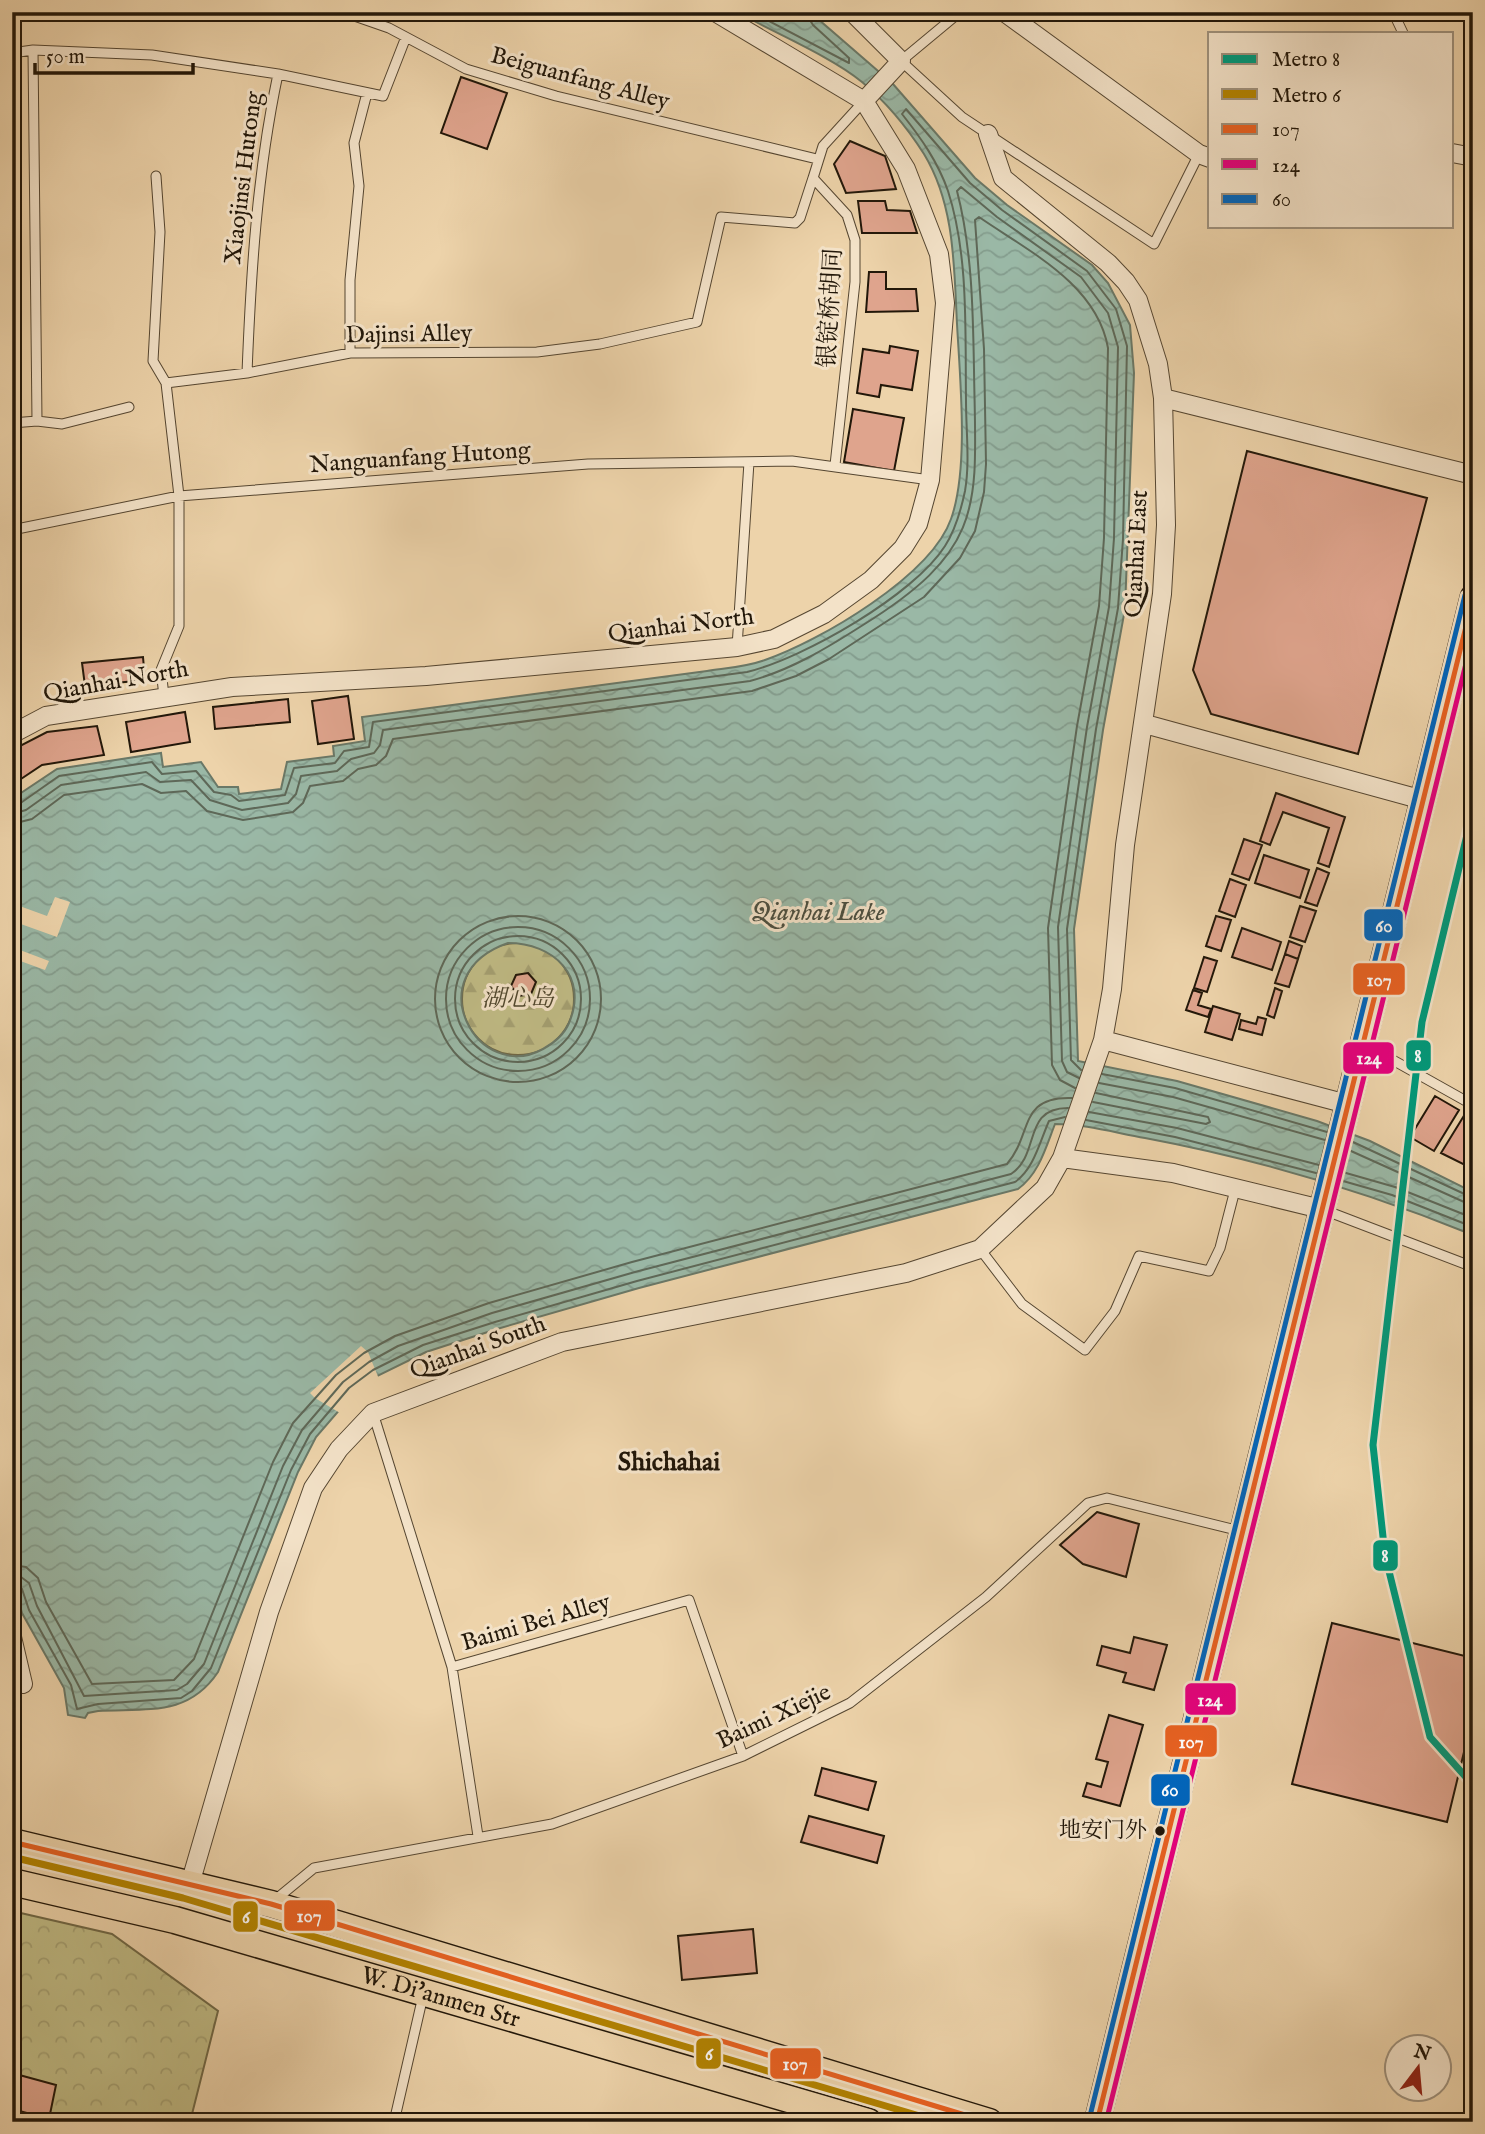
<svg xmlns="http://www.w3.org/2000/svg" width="1485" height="2134" font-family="'IM FELL English','Noto Serif SC',serif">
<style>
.forest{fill:url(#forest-firs);stroke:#706846;stroke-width:2}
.park{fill:url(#park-crowns);stroke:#706846;stroke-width:2}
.water{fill:url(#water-waves);stroke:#6a7867;stroke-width:2;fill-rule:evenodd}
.pier{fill:#edd3aa}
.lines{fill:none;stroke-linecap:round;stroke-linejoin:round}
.shore{stroke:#5e6858;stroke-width:2}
.building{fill:#dfa48d;stroke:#221709;stroke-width:2}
.lane-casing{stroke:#554631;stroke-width:11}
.street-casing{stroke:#554631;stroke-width:20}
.secondary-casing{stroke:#221709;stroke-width:27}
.primary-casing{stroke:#221709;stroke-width:29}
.lane{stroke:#f3e2c8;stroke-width:9}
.street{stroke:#f3e2c8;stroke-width:18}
.secondary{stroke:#f3e2c8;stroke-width:24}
.primary{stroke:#edd3aa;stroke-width:26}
.bus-1-casing{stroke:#f3e2c8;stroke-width:10}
.bus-2-casing{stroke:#f3e2c8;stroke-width:10}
.bus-3-casing{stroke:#f3e2c8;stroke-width:10}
.bus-1{stroke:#e86121;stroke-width:5}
.bus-2{stroke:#e5007d;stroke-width:5}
.bus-3{stroke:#0065bd;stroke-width:5}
.metro-1-casing{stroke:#f3e2c8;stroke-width:12}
.metro-2-casing{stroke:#f3e2c8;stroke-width:12}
.metro-1{stroke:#00997a;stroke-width:7}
.metro-2{stroke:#b38300;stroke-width:7}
.bus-dot{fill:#221709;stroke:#f3e2c8;stroke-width:2.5}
.labels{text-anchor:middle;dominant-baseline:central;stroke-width:6;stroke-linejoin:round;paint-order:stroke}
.bus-label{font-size:22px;fill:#221709;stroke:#f3e2c8;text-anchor:end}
.street-label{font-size:24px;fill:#221709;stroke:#f3e2c8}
.park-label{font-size:24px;font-style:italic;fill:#51482e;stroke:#f3e2c8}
.water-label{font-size:26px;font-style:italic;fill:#4c4f40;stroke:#f3e2c8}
.neighbourhood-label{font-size:26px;font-weight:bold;fill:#221709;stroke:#f3e2c8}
.line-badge{stroke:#f3e2c8;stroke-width:2.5}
.badge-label{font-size:19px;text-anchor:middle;font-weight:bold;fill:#fff}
</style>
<defs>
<pattern id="forest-firs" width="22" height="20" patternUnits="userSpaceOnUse" patternTransform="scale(1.75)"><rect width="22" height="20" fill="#bfba84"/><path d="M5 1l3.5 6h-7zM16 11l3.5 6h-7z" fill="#a49f71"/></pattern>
<pattern id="park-crowns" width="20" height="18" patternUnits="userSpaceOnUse" patternTransform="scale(1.75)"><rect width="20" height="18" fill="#bfba84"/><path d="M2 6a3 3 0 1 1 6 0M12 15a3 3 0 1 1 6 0" fill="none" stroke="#a49f71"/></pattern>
<pattern id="water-waves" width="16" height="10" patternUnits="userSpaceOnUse" patternTransform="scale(1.75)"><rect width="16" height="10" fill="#9ab8a6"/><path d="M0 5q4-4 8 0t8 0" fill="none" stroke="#849d8e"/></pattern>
</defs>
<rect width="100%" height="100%" fill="#edd3aa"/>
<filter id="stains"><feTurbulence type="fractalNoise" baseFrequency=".00286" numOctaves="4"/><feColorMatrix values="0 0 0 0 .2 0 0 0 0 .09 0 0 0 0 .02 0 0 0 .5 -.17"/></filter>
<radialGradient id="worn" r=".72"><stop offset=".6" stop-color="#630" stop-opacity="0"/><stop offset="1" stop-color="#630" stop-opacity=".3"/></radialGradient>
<path class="forest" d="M462 999a56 56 0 1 1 112 0a56 56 0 1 1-112 0Z"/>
<path class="park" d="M12,1911L112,1934L218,2011L190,2122H12Z"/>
<path class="water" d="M737,12H810L893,84L975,178L1007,205L1092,265L1108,283L1130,325L1134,373L1125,609L1103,730L1074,929L1078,1061L1177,1081L1317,1121L1370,1141L1473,1192V1235C1367,1192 1257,1159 1145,1138C1116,1133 1085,1124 1055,1124C1046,1147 1039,1174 1018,1189L639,1288L497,1329L426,1352L377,1376L354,1393L316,1437L298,1472L218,1672C188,1717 147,1708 98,1711L88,1713L85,1718L68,1715L64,1688L22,1613L12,1577V799L57,769L161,753L163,767L201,762L218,787H238L239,794L281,789L287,762L334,756L333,746L365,741L362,717L707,671C727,668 746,667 765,660C820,641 931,576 951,519C969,469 960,379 957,324C954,267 955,205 924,154C908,129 885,101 862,82C832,57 773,32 737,12ZM508,943C553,943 589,976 569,1023C564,1035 554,1043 543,1049C478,1085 416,975 508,943Z"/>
<path class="pier" d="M55,897L70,902L57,937L18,923L12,937L14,904L47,916Z
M12,947L49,961L45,970L12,958Z
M361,1346L368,1352L379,1379L340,1413L315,1398L310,1393Z"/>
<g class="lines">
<path class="shore" d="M752,12L849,63V58L813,25L805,12
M12,805L22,802L59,776L152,762L162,774L196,771L214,792L231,795L239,801L285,795L294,768L335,763L344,751L369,747L373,722L747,672C804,658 914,595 945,546C956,529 961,510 965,491C970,462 966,431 966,401C965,333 969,256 948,191C938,162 921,138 902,114L906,109L970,183L1002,210L1087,271L1116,309L1127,346L1123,539L1118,608L1096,729L1067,929L1071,1060L1081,1070
M12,814L26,810L61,785L146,772L160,782L191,780L210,800L242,810L288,803L296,794L301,776L337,771L351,759L374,753L380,745L383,730L750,681C791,670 827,648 863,625C988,547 976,505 974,370C973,310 972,249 957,191L961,187L997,217L1081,277L1108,313L1118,347L1114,538L1109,607L1087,727L1058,927L1062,1061L1067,1072L1079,1078
M12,824L32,819L64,795L142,784L161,793L186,791L207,811L243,820L293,812L303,803L310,786L343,781L358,769L376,765L386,756L393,739L752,691L796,676L829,659L924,597L960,558L975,531L984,492L986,464L984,349L975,220L979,217C1028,251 1097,284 1108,348L1104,538L1099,606L1077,726L1048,928L1052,1065L1060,1080L1075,1088
M435 999a83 83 0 1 1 166 0a83 83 0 1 1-166 0Z
M446 999a72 72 0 1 1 144 0a72 72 0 1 1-144 0Z
M455 999a63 63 0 1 1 126 0a63 63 0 1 1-126 0Z
M1102,1074L1175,1088L1327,1132
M1099,1083L1173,1097L1325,1140
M1093,1102L1206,1124L1210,1122L1208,1117L1096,1093
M1089,1112L1177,1128L1319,1165
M1086,1120L1175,1137L1316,1173
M1353,1142L1473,1198
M1351,1151L1473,1206
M1346,1173L1395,1187L1473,1218
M1343,1181L1392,1195L1473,1227
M12,1565L26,1567L38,1578L46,1602L92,1684L174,1680L194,1659L273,1462L293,1423L336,1375L364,1353L395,1336L489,1303L632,1262L1007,1164C1033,1134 1018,1096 1072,1098
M12,1575L21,1577L29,1583L37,1606L84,1696L177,1690L187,1684L204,1664L283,1466L302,1430L343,1382L369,1362L398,1346L492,1313L635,1272L1011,1174C1041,1154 1022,1108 1068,1108
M12,1584L22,1589L29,1610L71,1685L77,1709L98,1704L181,1698L192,1691L211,1668L291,1470L310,1434L349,1388L373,1370L423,1345L495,1322L637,1281L1015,1182C1034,1169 1040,1141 1049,1121L1065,1117"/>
</g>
<path class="building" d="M461,77L507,93L487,149L441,133Z
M850,141L885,156L896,189L846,193L834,164Z
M858,201H885L887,210L910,211L917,233H862Z
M869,272H886V289H916L918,311L866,312Z
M890,346L918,351L912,390L881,385L879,397L857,393L863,349L889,353Z
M853,409L904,418L894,471L844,462Z
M1247,451L1427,498L1358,754L1211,714L1193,670Z
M143,657L145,680L85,686L82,663Z
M348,696L354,739L318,744L312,701Z
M288,699L290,722L215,729L213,707Z
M185,712L190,742L131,752L126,722Z
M97,726L104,755L42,765L12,785V750L47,732Z
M1276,793L1345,817L1329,867L1318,863L1329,828L1283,812L1270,845L1260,841Z
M1244,839L1262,845L1249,880L1232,874Z
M1264,855L1309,870L1300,898L1255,883Z
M1317,868L1329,873L1317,906L1305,902Z
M1230,879L1246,885L1235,917L1219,911Z
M1300,906L1316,911L1305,942L1290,937Z
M1216,916L1231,920L1221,951L1206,946Z
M1242,928L1281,942L1272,970L1232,957Z
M1289,941L1302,946L1298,959L1285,954Z
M1285,954L1298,959L1289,987L1275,983Z
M1204,957L1217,961L1207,992L1194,988Z
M528,973L536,982L531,994L519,996L511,986L516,975Z
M1275,988L1282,991L1274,1018L1267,1015Z
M1193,990L1202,993L1198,1005L1211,1009L1208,1017L1186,1010Z
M1213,1006L1240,1014L1232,1040L1205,1032Z
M1258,1017L1266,1019L1262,1035L1239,1029L1241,1020L1256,1024Z
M1435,1096L1459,1110L1434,1151L1410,1137Z
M1465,1114L1473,1118V1169L1441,1153Z
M1097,1512L1139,1524L1126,1577L1083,1564L1060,1545Z
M1332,1623L1473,1658V1715L1447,1822L1292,1784Z
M1134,1637L1167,1645L1154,1690L1123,1682L1126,1673L1097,1665L1102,1646L1130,1653Z
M1109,1715L1143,1725L1120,1806L1083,1796L1087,1783L1101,1787L1108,1762L1096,1759Z
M822,1768L876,1782L868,1810L815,1795Z
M809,1816L884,1836L877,1863L801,1842Z
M753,1929L757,1973L682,1980L678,1936Z
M12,2073L56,2085L49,2119L12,2109Z"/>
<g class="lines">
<g class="lane-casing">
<path id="lane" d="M343,12L389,28L466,69L556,96L817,159
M960,12L901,61L962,117L1154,244L1199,154
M1393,12L1403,33
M12,53L33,50L152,55L278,74
M156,176L160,232L153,361L166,383
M350,353V280L359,186L354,143L367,93
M247,373C251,272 257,173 278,74L383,96L406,37
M37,421L62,424L129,407
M12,423L37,421L33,50
M835,465L855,282V240L847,215L813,178L823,146L864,101
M12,530L179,496L588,464L792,461L930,480
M737,647L749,462
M164,696L161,670L179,626V496L166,383L247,373L350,353L537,352L600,344L697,322L721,217L795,223L800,218L813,178
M1366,1045L1473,1105
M1324,1210L1473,1267
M980,1249L1022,1304L1085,1350L1115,1311L1139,1256L1209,1271L1220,1248L1235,1190
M373,1413L452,1667L689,1600L743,1756
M452,1667L478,1836
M275,1900L314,1868L552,1824L743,1756L850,1703L986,1597L1088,1503L1107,1498L1240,1531
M394,2122L423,1996"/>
</g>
<g class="street-casing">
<path id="street" d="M852,12L901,61L864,101
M1004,12L1199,154L1210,158
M12,13V12
M1452,153L1473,157
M1163,398L1473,475
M1145,724L1423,800
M12,734L46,716L232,687L426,676L737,647L774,639L824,614L871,580L903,548L918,524L930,480L945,303L939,254L906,169L864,101L715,12
M1103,1040L1347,1104
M1062,1158L1173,1173L1321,1209
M12,1637L23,1684
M190,1884L269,1612L313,1488L339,1449L373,1413L562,1342L906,1273L980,1249L1045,1188L1062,1158L1103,1040L1112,989L1125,845L1162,594L1166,525L1163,398L1158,364L1138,300L1126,282L1108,263L1003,178L988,134"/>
</g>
<g class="secondary-casing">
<path id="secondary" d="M1097,2122L1473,597"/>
</g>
<g class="primary-casing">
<g id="primary">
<path d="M12,1842L271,1904L989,2122"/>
<path id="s1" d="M12,1882L175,1920L868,2122"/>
</g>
</g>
<use href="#lane" class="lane"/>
<use href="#street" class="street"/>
<use href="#secondary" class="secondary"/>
<use href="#primary" class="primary"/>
<g class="bus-1-casing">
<path id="bus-1" d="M12,1842L271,1904L988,2122
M1097,2122L1473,598"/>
</g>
<g class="bus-2-casing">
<path id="bus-2" d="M1106,2122L1473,635"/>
</g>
<g class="bus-3-casing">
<path id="bus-3" d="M1089,2120L1465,595"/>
</g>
<use href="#bus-1" class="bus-1"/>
<use href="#bus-2" class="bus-2"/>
<use href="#bus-3" class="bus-3"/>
<g class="metro-1-casing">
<path id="metro-1" d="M1473,810L1422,1022L1373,1445L1385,1555L1430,1737L1473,1785"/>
</g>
<g class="metro-2-casing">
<path id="metro-2" d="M12,1857L183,1898L940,2122"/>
</g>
<use href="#metro-1" class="metro-1"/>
<use href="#metro-2" class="metro-2"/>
</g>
<circle class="bus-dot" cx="1160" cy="1831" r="6"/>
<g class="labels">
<g class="bus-label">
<text x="1147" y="1831">地安门外</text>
</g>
<g class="street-label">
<text transform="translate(580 79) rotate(15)">Beiguanfang Alley</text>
<text transform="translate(244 178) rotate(-83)">Xiaojinsi Hutong</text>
<text transform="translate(831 308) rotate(-87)">银锭桥胡同</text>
<text transform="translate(409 335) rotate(-1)">Dajinsi Alley</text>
<text transform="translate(420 458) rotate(-4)">Nanguanfang Hutong</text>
<text transform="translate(1137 554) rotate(-87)">Qianhai East</text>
<text transform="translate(681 626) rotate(-7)">Qianhai North</text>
<text transform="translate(116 682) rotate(-10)">Qianhai North</text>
<text transform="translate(478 1348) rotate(-20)">Qianhai South</text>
<text transform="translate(536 1623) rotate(-16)">Baimi Bei Alley</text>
<text transform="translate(774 1717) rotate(-25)">Baimi Xiejie</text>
<text stroke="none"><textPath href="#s1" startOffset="444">W. Di'anmen Str</textPath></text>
</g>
<g class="park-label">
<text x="518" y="999">湖心岛</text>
</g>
<g class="water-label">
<text x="818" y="912">Qianhai Lake</text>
</g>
<g class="neighbourhood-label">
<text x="669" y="1462">Shichahai</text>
</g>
</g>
<g class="line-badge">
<rect x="1363" y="908" width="41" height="34" rx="7" fill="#0065bd"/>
<rect x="1352" y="962" width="54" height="34" rx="7" fill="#e86121"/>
<rect x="1405" y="1039" width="27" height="33" rx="7" fill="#00997a"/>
<rect x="1342" y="1041" width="53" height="34" rx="7" fill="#e5007d"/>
<rect x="1372" y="1539" width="27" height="33" rx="7" fill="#00997a"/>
<rect x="1184" y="1682" width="53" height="34" rx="7" fill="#e5007d"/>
<rect x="1164" y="1724" width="54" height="34" rx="7" fill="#e86121"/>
<rect x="1150" y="1773" width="41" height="34" rx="7" fill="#0065bd"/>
<rect x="283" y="1899" width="53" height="33" rx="7" fill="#e86121"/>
<rect x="232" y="1900" width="27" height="33" rx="7" fill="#b38300"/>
<rect x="695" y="2037" width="27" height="33" rx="7" fill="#b38300"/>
<rect x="769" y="2047" width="53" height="33" rx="7" fill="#e86121"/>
</g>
<g class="badge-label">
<text x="1384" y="932">60</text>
<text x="1379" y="986">107</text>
<text x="1418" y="1062">8</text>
<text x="1369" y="1064">124</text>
<text x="1385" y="1562">8</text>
<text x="1210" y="1706">124</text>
<text x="1191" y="1748">107</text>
<text x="1170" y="1796">60</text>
<text x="309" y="1922">107</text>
<text x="246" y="1923">6</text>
<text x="709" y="2060">6</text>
<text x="795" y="2070">107</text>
</g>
<rect width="1485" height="2134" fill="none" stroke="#edd3aa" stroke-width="42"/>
<rect x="14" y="14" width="1457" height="2106" fill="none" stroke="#221709" stroke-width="3.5"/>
<rect x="21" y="21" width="1443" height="2092" fill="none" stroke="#221709" stroke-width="2"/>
<rect x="1208" y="32" width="245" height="196" fill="#f3e2c8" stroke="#9f917c" stroke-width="2"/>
<rect x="1222" y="54" width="35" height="10" fill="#00997a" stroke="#9f917c" stroke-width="2"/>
<text x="1272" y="66" font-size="21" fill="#221709">Metro 8</text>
<rect x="1222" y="89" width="35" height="10" fill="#b38300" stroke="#9f917c" stroke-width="2"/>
<text x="1272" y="102" font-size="21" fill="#221709">Metro 6</text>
<rect x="1222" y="124" width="35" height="10" fill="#e86121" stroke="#9f917c" stroke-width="2"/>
<text x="1272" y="136" font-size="21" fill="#221709">107</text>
<rect x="1222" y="159" width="35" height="10" fill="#e5007d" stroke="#9f917c" stroke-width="2"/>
<text x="1272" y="172" font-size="21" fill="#221709">124</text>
<rect x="1222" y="194" width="35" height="10" fill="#0065bd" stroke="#9f917c" stroke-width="2"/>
<text x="1272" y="206" font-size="21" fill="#221709">60</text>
<g transform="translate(1418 2068) rotate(16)"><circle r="33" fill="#f3e2c8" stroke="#9f917c" stroke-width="2"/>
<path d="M0-5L12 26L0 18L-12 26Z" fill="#8f2418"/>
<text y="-10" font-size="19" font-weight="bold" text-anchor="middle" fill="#221709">N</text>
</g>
<path d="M35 63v10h158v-10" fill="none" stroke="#221709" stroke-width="3.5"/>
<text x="46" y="63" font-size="21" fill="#221709" stroke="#f3e2c8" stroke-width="5" paint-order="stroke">50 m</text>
<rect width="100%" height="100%" filter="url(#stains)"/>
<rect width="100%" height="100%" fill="url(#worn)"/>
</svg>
